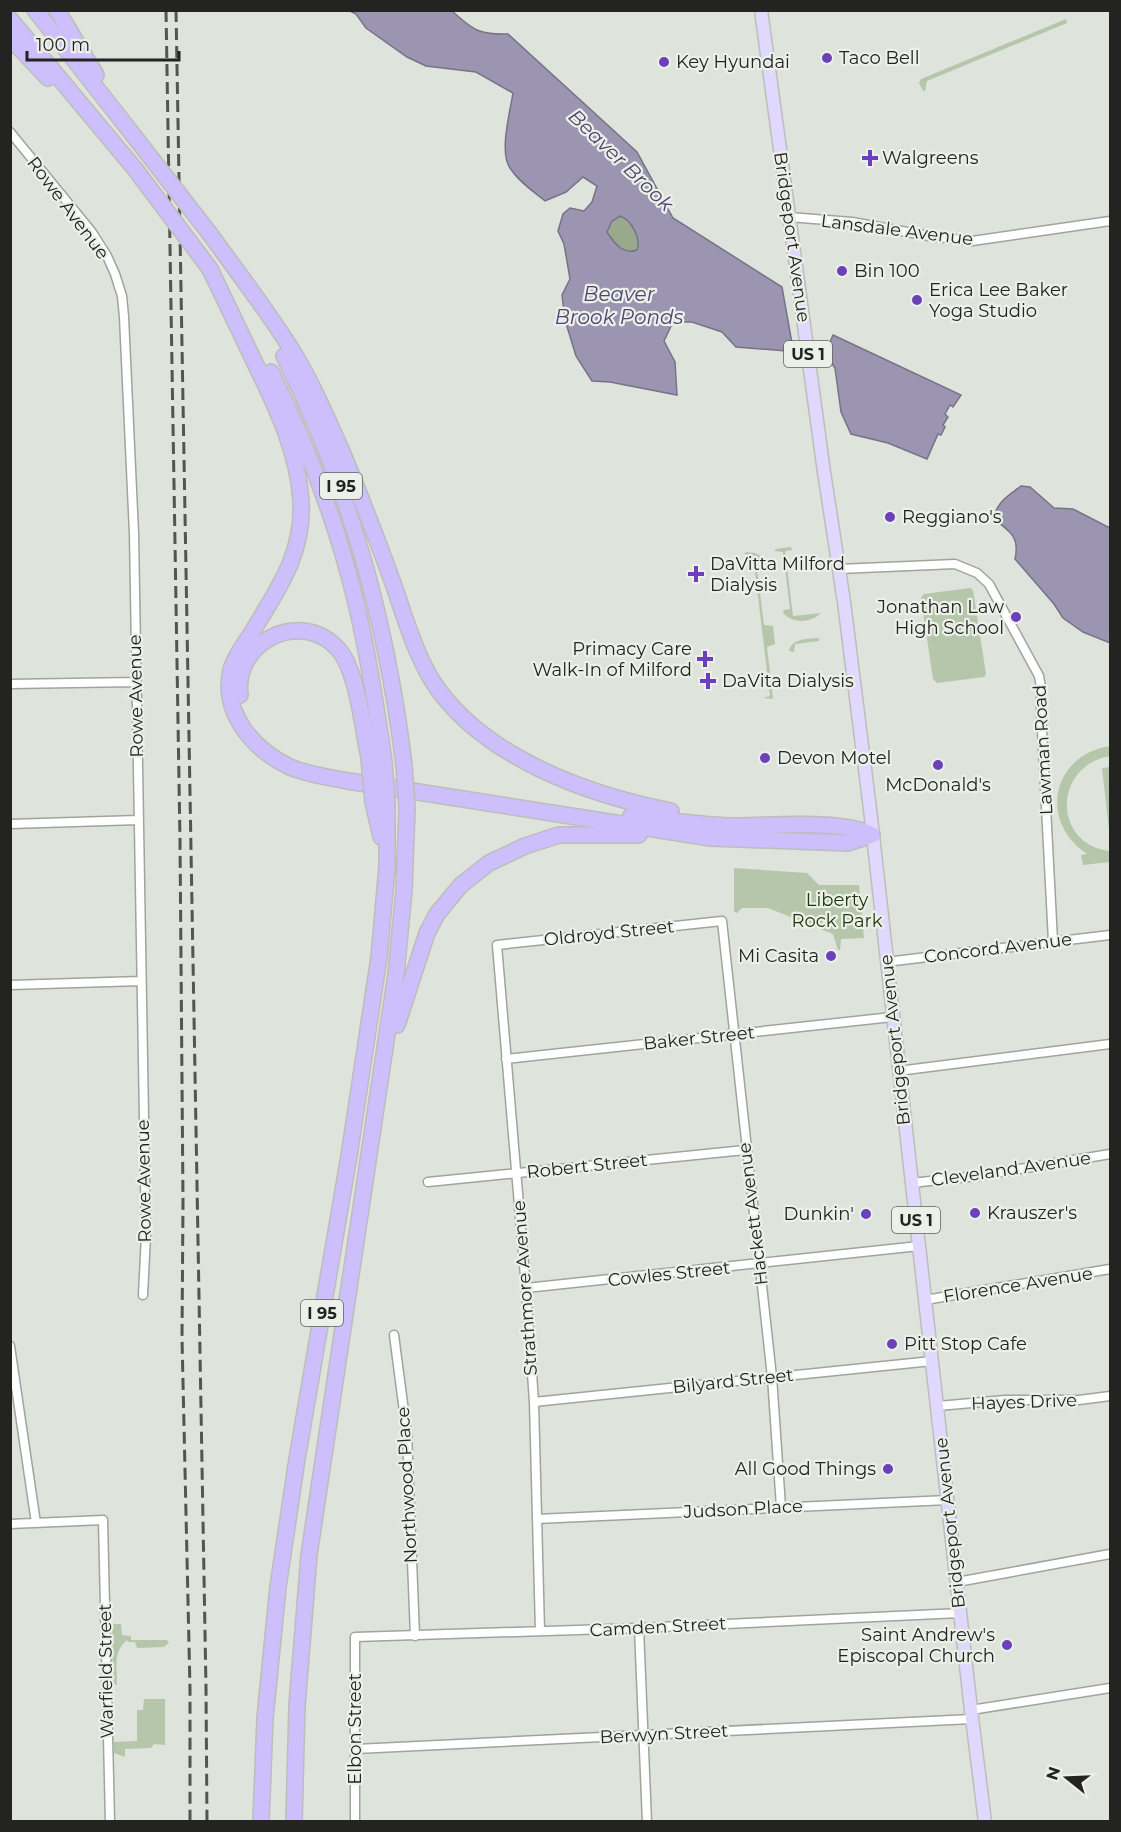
<svg xmlns="http://www.w3.org/2000/svg" width="1121" height="1832" font-family="Montserrat,sans-serif">
<style>
.green{fill:#b6c6ab}
.forest{fill:#99a98e}
.water{fill:#9b95b2;stroke:#777386;stroke-width:1.5;fill-rule:evenodd}
.lines{fill:none;stroke-linecap:round;stroke-linejoin:round}
.street-casing{stroke:#a0a49d;stroke-width:11}
.primary-casing{stroke:#bdbdbc;stroke-width:15}
.highway-casing{stroke:#bdbdbc;stroke-width:18}
.street{stroke:#fff;stroke-width:8}
.primary{stroke:#e1d8fd;stroke-width:12}
.highway{stroke:#cdbefc;stroke-width:15}
.rail{stroke:#535551;stroke-width:3;stroke-dasharray:12 6;stroke-linecap:butt}
.highway-bridge-casing{stroke:#bdbdbc;stroke-width:18;stroke-linecap:butt}
.highway-bridge{stroke:#cdbefc;stroke-width:15}
.poi-dot{fill:#6b40b8;stroke:#ebf0e8;stroke-width:2}
.labels{text-anchor:middle;dominant-baseline:central;stroke-width:4.5;stroke-linejoin:round;paint-order:stroke}
.shield{fill:#ebf0e8;stroke:#5f615d;stroke-width:1.5}
.shield-label{font-size:16px;font-weight:bold;fill:#232421}
.poi-label{font-size:18px;fill:#232421;stroke:#ebf0e8;text-anchor:start}
.street-label{font-size:18px;fill:#232421;stroke:#ebf0e8}
.park-label{font-size:18px;fill:#1f360a;stroke:#ebf0e8}
.water-label{font-size:20px;font-style:italic;fill:#4f436f;stroke:#ebf0e8}
</style>
<rect width="100%" height="100%" fill="#dee3db"/>
<path class="green" d="M1066,19L1067,23L927,81L925,91H923L919,83L921,79Z
M791,547L792,550L785,551L793,616L821,613C811,623 793,624 783,613L784,610L790,609L783,552L774,551L776,549Z
M746,552L755,553L764,558L756,561L764,625L773,626L775,644L767,647L773,699L763,698L770,696L753,555L744,554Z
M970,588L973,590L986,674L984,677L937,683L933,679L921,598L924,594Z
M819,638V641L795,644L794,652L789,651C792,638 807,639 819,638Z
M1110,746V756C1053,766 1052,844 1110,851V862L1083,865L1081,855L1087,854C1038,821 1052,755 1110,746Z
M1110,767V839L1102,768Z
M734,868L807,873L819,885H859L864,938L841,939L840,950H838L833,934L768,908H742L737,913L734,911Z
M112,1624H121L122,1635L131,1636V1640H167L169,1643L164,1647L137,1648L135,1642H128L127,1640C113,1651 117,1668 117,1685L113,1684Z
M144,1699H165V1745L154,1744L151,1748L125,1749V1757L114,1753V1742L137,1741V1710H143Z"/>
<path class="forest" d="M620,216C632,220 641,239 637,251C623,255 614,243 607,232L612,221Z"/>
<path class="water" d="M350,11H452C473,30 479,35 508,34L637,152L673,218L782,287L793,349L787,351L736,347L722,332L692,322H673L664,341L675,362L677,395L610,382L592,381L576,356L565,320L562,295L570,279L564,244L558,231L563,214L570,208L584,211L592,202L597,186L583,177L566,192L545,201C533,191 519,182 510,168C499,152 510,112 513,93L476,72L426,66L407,57L366,28L356,14ZM620,216C632,220 641,239 637,250C623,255 614,243 607,232L612,221Z
M833,335L961,395L953,407L950,405L945,414L948,417L943,425L945,427L941,435L938,434L927,459L888,443L851,434L841,412L835,368L825,354Z
M1021,486L1030,487L1054,508L1073,509L1110,528V643L1083,632L1063,618L1054,604L1015,559C1020,536 1010,532 994,519C996,502 1008,496 1021,486Z"/>
<g class="lines">
<g class="street-casing">
<path id="street" d="M10,132L91,231L107,256L115,274L122,296L124,317L134,533L146,1235L143,1295
M789,217L852,222L929,236L972,241L1110,221
M839,569L955,564L977,573L989,584L1039,676L1041,687V711L1053,941
M10,684L136,682
M10,824L138,820
M886,962L1110,935
M10,985L141,981
M506,1059L892,1017
M898,1071L1110,1044
M428,1182L745,1150
M911,1183L978,1176L1110,1154
M526,1288L919,1246
M925,1300L1110,1269
M394,1335L407,1434L415,1636
M10,1346L36,1523
M534,1402L932,1361
M938,1406L1005,1400H1079L1110,1396
M537,1519L948,1500
M10,1524L103,1520L110,1822
M957,1582L1110,1554
M639,1628L647,1822
M540,1631L534,1402L526,1288L497,945L722,921L772,1377L781,1507
M971,1710L1110,1688
M356,1749L972,1719
M355,1822V1637L639,1628L960,1613"/>
</g>
<g class="primary-casing">
<path id="primary" d="M761,10L824,472L844,602L870,809L971,1710L985,1822"/>
</g>
<g class="highway-casing">
<path id="highway" d="M35,10L134,136
M57,10L96,75
M10,19L135,169
M10,38L48,78
M210,234C238,273 268,311 293,352C313,385 328,420 343,454C361,498 378,541 394,586C405,618 415,653 433,682C482,757 588,795 671,811
M210,269C225,300 240,332 255,363C276,407 298,451 301,501C304,555 277,590 251,634C244,645 234,657 231,670C221,713 254,750 290,767C308,775 329,777 348,781L711,838L848,843L872,835
M284,356C350,489 386,618 404,765
M271,372C307,445 336,520 355,599C368,652 376,707 384,761
M240,695C233,642 301,608 338,649C357,669 363,730 369,758
M373,802L381,837
M631,816C665,820 698,825 732,826C765,826 846,819 872,835
M397,1025L427,933L437,914L461,885L489,863L525,846L559,835H639
M261,1822L265,1718L278,1587L297,1459L349,1156L379,957L387,867V804
M294,1822L297,1706L309,1555L396,974L404,890L407,808"/>
</g>
<use href="#street" class="street"/>
<use href="#primary" class="primary"/>
<use href="#highway" class="highway"/>
<path class="rail" d="M166,10L180,840L183,1201L182,1338L190,1689V1822
M176,10L206,1688L207,1822"/>
<g class="highway-bridge-casing">
<path id="highway-bridge" d="M134,136L210,234
M135,169L210,269
M369,758L373,802
M384,761L387,804
M404,765L407,808"/>
</g>
<use href="#highway-bridge" class="highway-bridge"/>
</g>
<g class="poi-dot">
<circle cx="827" cy="58" r="6"/>
<circle cx="664" cy="62" r="6"/>
<path d="M867 149h6v6h6v6h-6v6h-6v-6h-6v-6h6z"/>
<circle cx="842" cy="271" r="6"/>
<circle cx="917" cy="300" r="6"/>
<circle cx="890" cy="517" r="6"/>
<path d="M693 565h6v6h6v6h-6v6h-6v-6h-6v-6h6z"/>
<circle cx="1016" cy="617" r="6"/>
<path d="M702 650h6v6h6v6h-6v6h-6v-6h-6v-6h6z"/>
<path d="M705 672h6v6h6v6h-6v6h-6v-6h-6v-6h6z"/>
<circle cx="765" cy="758" r="6"/>
<circle cx="938" cy="765" r="6"/>
<circle cx="831" cy="956" r="6"/>
<circle cx="975" cy="1213" r="6"/>
<circle cx="866" cy="1214" r="6"/>
<circle cx="892" cy="1344" r="6"/>
<circle cx="888" cy="1469" r="6"/>
<circle cx="1007" cy="1645" r="6"/>
</g>
<g class="labels">
<g class="shield">
<rect x="784" y="341" width="48" height="26" rx="4.5"/>
<rect x="320" y="473" width="42" height="26" rx="4.5"/>
<rect x="892" y="1207" width="48" height="26" rx="4.5"/>
<rect x="301" y="1300" width="42" height="26" rx="4.5"/>
</g>
<g class="shield-label">
<text x="808" y="354">US 1</text>
<text x="341" y="486">I 95</text>
<text x="916" y="1220">US 1</text>
<text x="322" y="1313">I 95</text>
</g>
<g class="poi-label">
<text x="839" y="58">Taco Bell</text>
<text x="676" y="62">Key Hyundai</text>
<text x="882" y="158">Walgreens</text>
<text x="854" y="271">Bin 100</text>
<text x="929" y="290">Erica Lee Baker<tspan x="929" dy="21">Yoga Studio</tspan></text>
<text x="902" y="517">Reggiano's</text>
<text x="710" y="564">DaVitta Milford<tspan x="710" dy="21">Dialysis</tspan></text>
<text x="1004" y="607" text-anchor="end">Jonathan Law<tspan x="1004" dy="21">High School</tspan></text>
<text x="692" y="649" text-anchor="end">Primacy Care<tspan x="692" dy="21">Walk-In of Milford</tspan></text>
<text x="722" y="681">DaVita Dialysis</text>
<text x="777" y="758">Devon Motel</text>
<text x="938" y="785" text-anchor="middle">McDonald's</text>
<text x="819" y="956" text-anchor="end">Mi Casita</text>
<text x="987" y="1213">Krauszer's</text>
<text x="854" y="1214" text-anchor="end">Dunkin'</text>
<text x="904" y="1344">Pitt Stop Cafe</text>
<text x="876" y="1469" text-anchor="end">All Good Things</text>
<text x="995" y="1635" text-anchor="end">Saint Andrew's<tspan x="995" dy="21">Episcopal Church</tspan></text>
</g>
<g class="street-label">
<text transform="translate(68 208) rotate(53)">Rowe Avenue</text>
<text transform="translate(897 230) rotate(7)">Lansdale Avenue</text>
<text transform="translate(792 237) rotate(82)">Bridgeport Avenue</text>
<text transform="translate(136 696) rotate(-91)">Rowe Avenue</text>
<text transform="translate(1043 750) rotate(-93)">Lawman Road</text>
<text transform="translate(609 933) rotate(-6)">Oldroyd Street</text>
<text transform="translate(998 948) rotate(-7)">Concord Avenue</text>
<text transform="translate(699 1038) rotate(-6)">Baker Street</text>
<text transform="translate(895 1040) rotate(-96)">Bridgeport Avenue</text>
<text transform="translate(587 1166) rotate(-6)">Robert Street</text>
<text transform="translate(1011 1169) rotate(-8)">Cleveland Avenue</text>
<text transform="translate(144 1181) rotate(-91)">Rowe Avenue</text>
<text transform="translate(753 1214) rotate(-97)">Hackett Avenue</text>
<text transform="translate(669 1274) rotate(-6)">Cowles Street</text>
<text transform="translate(1018 1285) rotate(-9)">Florence Avenue</text>
<text transform="translate(525 1288) rotate(-94)">Strathmore Avenue</text>
<text transform="translate(733 1381) rotate(-6)">Bilyard Street</text>
<text transform="translate(1024 1402) rotate(-2)">Hayes Drive</text>
<text transform="translate(407 1485) rotate(-93)">Northwood Place</text>
<text transform="translate(743 1509) rotate(-3)">Judson Place</text>
<text transform="translate(950 1523) rotate(-96)">Bridgeport Avenue</text>
<text transform="translate(658 1627) rotate(-3)">Camden Street</text>
<text transform="translate(106 1671) rotate(-91)">Warfield Street</text>
<text transform="translate(355 1729) rotate(-90)">Elbon Street</text>
<text transform="translate(664 1734) rotate(-3)">Berwyn Street</text>
</g>
<g class="park-label">
<text x="837" y="900">Liberty<tspan x="837" dy="21">Rock Park</tspan></text>
</g>
<g class="water-label">
<text transform="translate(621 160) rotate(44)">Beaver Brook</text>
<text x="619" y="294">Beaver<tspan x="619" dy="23">Brook Ponds</tspan></text>
</g>
</g>
<rect width="1121" height="1832" fill="none" stroke="#232421" stroke-width="24"/>
<g transform="translate(1067 1778) rotate(288)" stroke="#ebf0e8" stroke-width="4.5" paint-order="stroke">
<path d="M0-4.5L10 22L0 15L-10 22Z" fill="#232421"/>
<text y="-9" font-size="16" font-weight="bold" text-anchor="middle" fill="#232421">N</text>
</g>
<path d="M27 51v9h152v-9" fill="none" stroke="#232421" stroke-width="3"/>
<text x="36" y="51" font-size="18" fill="#232421" stroke="#ebf0e8" stroke-width="4.5" paint-order="stroke">100 m</text>
</svg>
